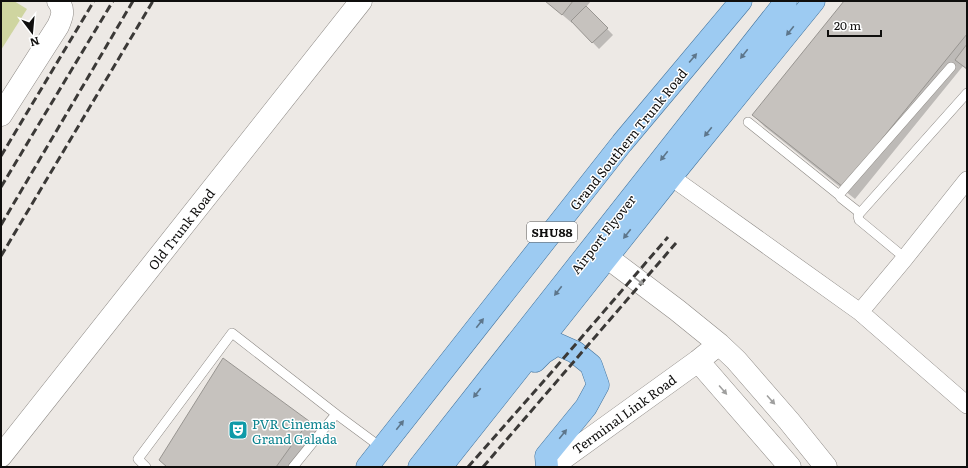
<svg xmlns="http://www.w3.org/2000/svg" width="968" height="468" font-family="Literata,serif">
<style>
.green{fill:#cfd5a0}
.shadow{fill:#0003}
.building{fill:#c6c2be;stroke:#989591}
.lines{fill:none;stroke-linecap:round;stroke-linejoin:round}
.lane-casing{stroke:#8d8985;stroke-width:10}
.street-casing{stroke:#8d8985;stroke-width:18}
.secondary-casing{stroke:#8d8985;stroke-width:23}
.primary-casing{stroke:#41729c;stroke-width:23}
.lane{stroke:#fff;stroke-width:9}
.street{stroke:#fff;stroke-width:17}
.secondary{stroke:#fff;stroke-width:22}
.primary{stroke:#9dcbf2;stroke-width:22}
.rail{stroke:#3b3937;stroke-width:3;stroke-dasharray:8 4;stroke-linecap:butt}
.oneway{fill:#5d768b}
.oneway2{fill:#9f9f9e}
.labels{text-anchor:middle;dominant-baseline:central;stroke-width:3;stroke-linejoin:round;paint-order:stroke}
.shield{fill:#fff;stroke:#575656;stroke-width:1}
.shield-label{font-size:12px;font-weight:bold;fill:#0f0e0d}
.street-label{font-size:13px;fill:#0f0e0d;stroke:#fff}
.culture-label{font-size:13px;fill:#0d838f;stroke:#fff;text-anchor:start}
</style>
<rect width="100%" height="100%" fill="#ede9e5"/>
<path class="green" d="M1,1H14L27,9L1,50Z"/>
<path class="shadow" d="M546,1H591L586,7L613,35L599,49L573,22L572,23Z
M845,1H967V70L963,66L855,199L765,127L753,115Z
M223,360L309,422L321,433L296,467H167Z"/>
<path class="building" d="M545,1H573L562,15Z
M844,1H967V34L843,187L752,115Z
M586,6L608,28L592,43L571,21Z
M967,44V69L955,60Z
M223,358L309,421L276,467H167L159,460Z"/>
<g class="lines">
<g class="lane-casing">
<path id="lane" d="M748,122L839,195
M860,213L841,198L839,195L951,67
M905,258L859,220L858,216L860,213L967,93
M146,467L138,459L232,333L336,414L382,448
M293,467L336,414"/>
</g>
<g class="street-casing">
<path id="street" d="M671,177L860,312L967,405
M860,312L905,258L967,180"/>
</g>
<g class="secondary-casing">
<path id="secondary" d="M1,115L58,26C62,17 65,10 58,1
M608,258L677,310L719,344L736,360L789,421L826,467
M698,361L790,467
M1,456L361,1
M551,467L698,361L719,344"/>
</g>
<g class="primary-casing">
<path id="primary" d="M535,361L543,353L557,344L575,352L591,365L598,385L586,407L546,456L547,467
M367,467L622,143L741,1
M419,467L786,1
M441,467L671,177L814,1"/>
</g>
<use href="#lane" class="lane"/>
<use href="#street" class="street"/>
<use href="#secondary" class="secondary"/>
<use href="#primary" class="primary"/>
<path class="rail" d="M1,156L94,1
M1,187L113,1
M1,225L133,1
M1,256L153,1
M468,467L550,374L668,237
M483,467L676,243"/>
</g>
<defs><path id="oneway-solid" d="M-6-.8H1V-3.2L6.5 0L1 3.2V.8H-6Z"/></defs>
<g class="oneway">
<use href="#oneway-solid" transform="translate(790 31) rotate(129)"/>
<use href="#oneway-solid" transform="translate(744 54) rotate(128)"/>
<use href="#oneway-solid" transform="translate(693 58) rotate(-50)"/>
<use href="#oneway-solid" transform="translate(708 132) rotate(129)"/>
<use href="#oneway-solid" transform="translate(664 156) rotate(128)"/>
<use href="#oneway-solid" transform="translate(627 234) rotate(128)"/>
<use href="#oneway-solid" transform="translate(558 291) rotate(128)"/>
<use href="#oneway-solid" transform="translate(480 323) rotate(-52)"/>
<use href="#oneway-solid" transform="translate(477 393) rotate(128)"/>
<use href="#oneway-solid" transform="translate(400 425) rotate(-52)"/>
<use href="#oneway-solid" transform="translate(563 434) rotate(-51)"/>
</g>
<g class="oneway2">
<use href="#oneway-solid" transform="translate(639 281) rotate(37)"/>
<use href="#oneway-solid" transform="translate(723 390) rotate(49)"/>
<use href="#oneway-solid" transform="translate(771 400) rotate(48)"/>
</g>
<defs>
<g id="theatre-square" transform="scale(1)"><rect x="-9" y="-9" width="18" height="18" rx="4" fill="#0f9aa8" stroke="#fff"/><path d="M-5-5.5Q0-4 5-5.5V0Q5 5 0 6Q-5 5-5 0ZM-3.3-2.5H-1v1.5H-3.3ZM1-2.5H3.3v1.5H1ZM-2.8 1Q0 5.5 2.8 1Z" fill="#fff"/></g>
</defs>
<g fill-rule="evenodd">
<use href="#theatre-square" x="238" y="430"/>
</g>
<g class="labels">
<rect class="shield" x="527" y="222" width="50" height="20" rx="3"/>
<g class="shield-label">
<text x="552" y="232">SHU88</text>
</g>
<g class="street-label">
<text transform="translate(628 139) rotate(-51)">Grand Southern Trunk Road</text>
<text transform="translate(181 229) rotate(-52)">Old Trunk Road</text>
<text transform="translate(603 234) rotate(-52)">Airport Flyover</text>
<text transform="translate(624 414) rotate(-36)">Terminal Link Road</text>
</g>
<g class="culture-label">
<text x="252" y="423">PVR Cinemas<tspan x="252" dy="15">Grand Galada</tspan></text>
</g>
</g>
<rect width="968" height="468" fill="none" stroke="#0f0e0d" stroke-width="4"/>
<g transform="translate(32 32) rotate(164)" stroke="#ffffff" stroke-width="3" paint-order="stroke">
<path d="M0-3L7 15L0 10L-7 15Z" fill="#0f0e0d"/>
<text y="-6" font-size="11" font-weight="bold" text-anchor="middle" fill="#0f0e0d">N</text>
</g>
<path d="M828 30v6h53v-6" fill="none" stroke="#0f0e0d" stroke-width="2"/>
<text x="834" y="30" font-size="12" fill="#0f0e0d" stroke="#ffffff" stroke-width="3" paint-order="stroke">20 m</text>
</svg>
